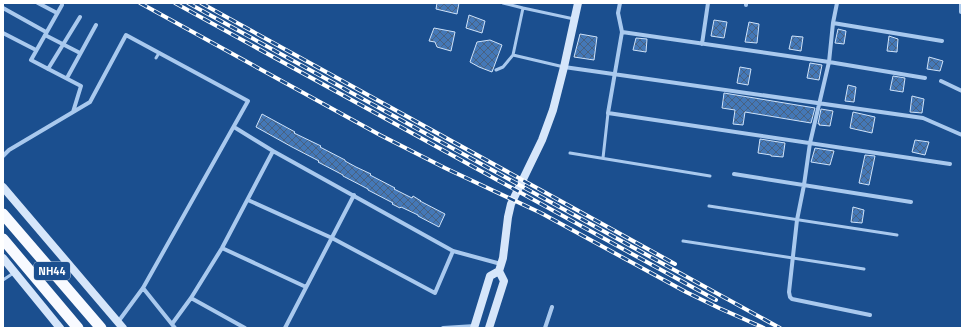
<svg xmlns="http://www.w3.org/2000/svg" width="965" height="331" font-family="'Titillium Web',sans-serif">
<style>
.building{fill:url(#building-cross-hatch);stroke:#cfe3fa}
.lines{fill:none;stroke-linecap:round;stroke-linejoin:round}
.service{stroke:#a9c9ee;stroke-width:3}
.minor{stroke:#a9c9ee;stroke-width:4}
.secondary{stroke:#d6e6fa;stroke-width:8}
.trunk{stroke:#f8faff;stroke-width:11}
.rail-casing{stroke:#fff;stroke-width:4}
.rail{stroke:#1b4f8f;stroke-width:2.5;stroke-dasharray:8;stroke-linecap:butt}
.labels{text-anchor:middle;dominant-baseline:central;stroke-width:3;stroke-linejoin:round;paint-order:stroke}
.shield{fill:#1b4f8f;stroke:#bbcadd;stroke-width:1}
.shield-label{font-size:11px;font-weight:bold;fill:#fff}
</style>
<defs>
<pattern id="building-cross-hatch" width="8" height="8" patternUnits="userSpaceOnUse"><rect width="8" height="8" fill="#4478b7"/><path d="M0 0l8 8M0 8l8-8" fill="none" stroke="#486282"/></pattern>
</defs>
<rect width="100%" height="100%" fill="#1b4f8f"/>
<path class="building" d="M437,3H459L457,14L436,9Z
M469,15L485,21L482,33L466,28Z
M714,20L727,22L724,38L711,36Z
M749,22L759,24L757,43L745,42Z
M434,28L455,32L451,51L437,47L435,42L429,41Z
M838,29L846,31L844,44L835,43Z
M580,34L597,37L594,60L574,57Z
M792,36L803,37L801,51L789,49Z
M889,36L898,39L897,52L887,51Z
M636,38L647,39L646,52L633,50Z
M490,40L502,45L492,72L479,67L470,62L477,42Z
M929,57L943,61L940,71L927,69Z
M810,63L822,65L819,80L807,78Z
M740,67L751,69L748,85L737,83Z
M893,76L905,78L903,92L890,90Z
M848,85L856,87L854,102L845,101Z
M724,93L815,108L811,123L745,112L743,125L733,124L735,110L722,108Z
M912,96L924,99L922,113L910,112Z
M821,109L833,111L830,126L819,125L820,124H818Z
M853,112L875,117L872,133L850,128Z
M262,114L295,132L294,133L321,146L320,147L345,160V161L356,167L371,174L370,175L395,188L394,189L412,198L413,196L421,201H420L445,214L439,227L418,216V215L401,207L400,208L392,204L393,203L368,190V189L343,176V175L318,162L319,161L292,147L256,127Z
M760,139L785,143L783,157L771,156V155L758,153Z
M915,140L929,142L925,155L912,152Z
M815,148L834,151L830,165L811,162Z
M865,155L875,156L869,185L859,183Z
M853,207L864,210L862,223L851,222Z"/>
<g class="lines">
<path class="service" d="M503,3L523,8
M156,58L159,53
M564,67L513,55L523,8L574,19
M496,70L503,67L513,55
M570,153L710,176
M603,158L608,113
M709,206L897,235
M683,241L864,269
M3,280L15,272"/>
<path class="minor" d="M38,3L57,13
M620,3L618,13L622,32L608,113L950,164
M837,3L833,23L829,62L810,143L804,185L797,220L789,292L790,297L792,299L870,315
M62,5L31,60L81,86L73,112
M746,5V3
M3,8L46,32
M961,12V3
M833,23L942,41
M622,32L829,62L925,78
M3,33L36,50
M45,35L80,53
M702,44L708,3
M564,67L923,118L962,135
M48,69L80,17
M67,78L96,25
M941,81L962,91
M234,127L273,151L453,251L501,264
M3,156L9,150L90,102L126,35L248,101L143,288L118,322
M734,174L911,202
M248,200L332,238L435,293L453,251
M222,248L306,287
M143,288L175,328
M191,298L245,328
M172,324L191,298L222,248L273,151
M285,328L354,195
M443,328L475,326
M545,328L552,307"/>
<path class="secondary" d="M3,187L123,328
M3,258L60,328
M474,328L490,276L499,271
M489,328L504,281L499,271L503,258L508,217L511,204L542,140L553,110L564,67L578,3"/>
<path class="trunk" d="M3,214L101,328
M3,239L78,328"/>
<g class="rail-casing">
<path id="rail" d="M140,3L380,135L445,168L541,213L686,292L719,308L764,328
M175,3L716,300
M188,3L780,328
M201,3L675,264"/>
</g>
<use href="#rail" class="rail"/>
</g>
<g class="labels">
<rect class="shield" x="34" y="262" width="36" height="18" rx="3"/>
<g class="shield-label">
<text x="52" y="271">NH44</text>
</g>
</g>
<rect width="965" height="331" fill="none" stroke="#ffffff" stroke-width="8"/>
</svg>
